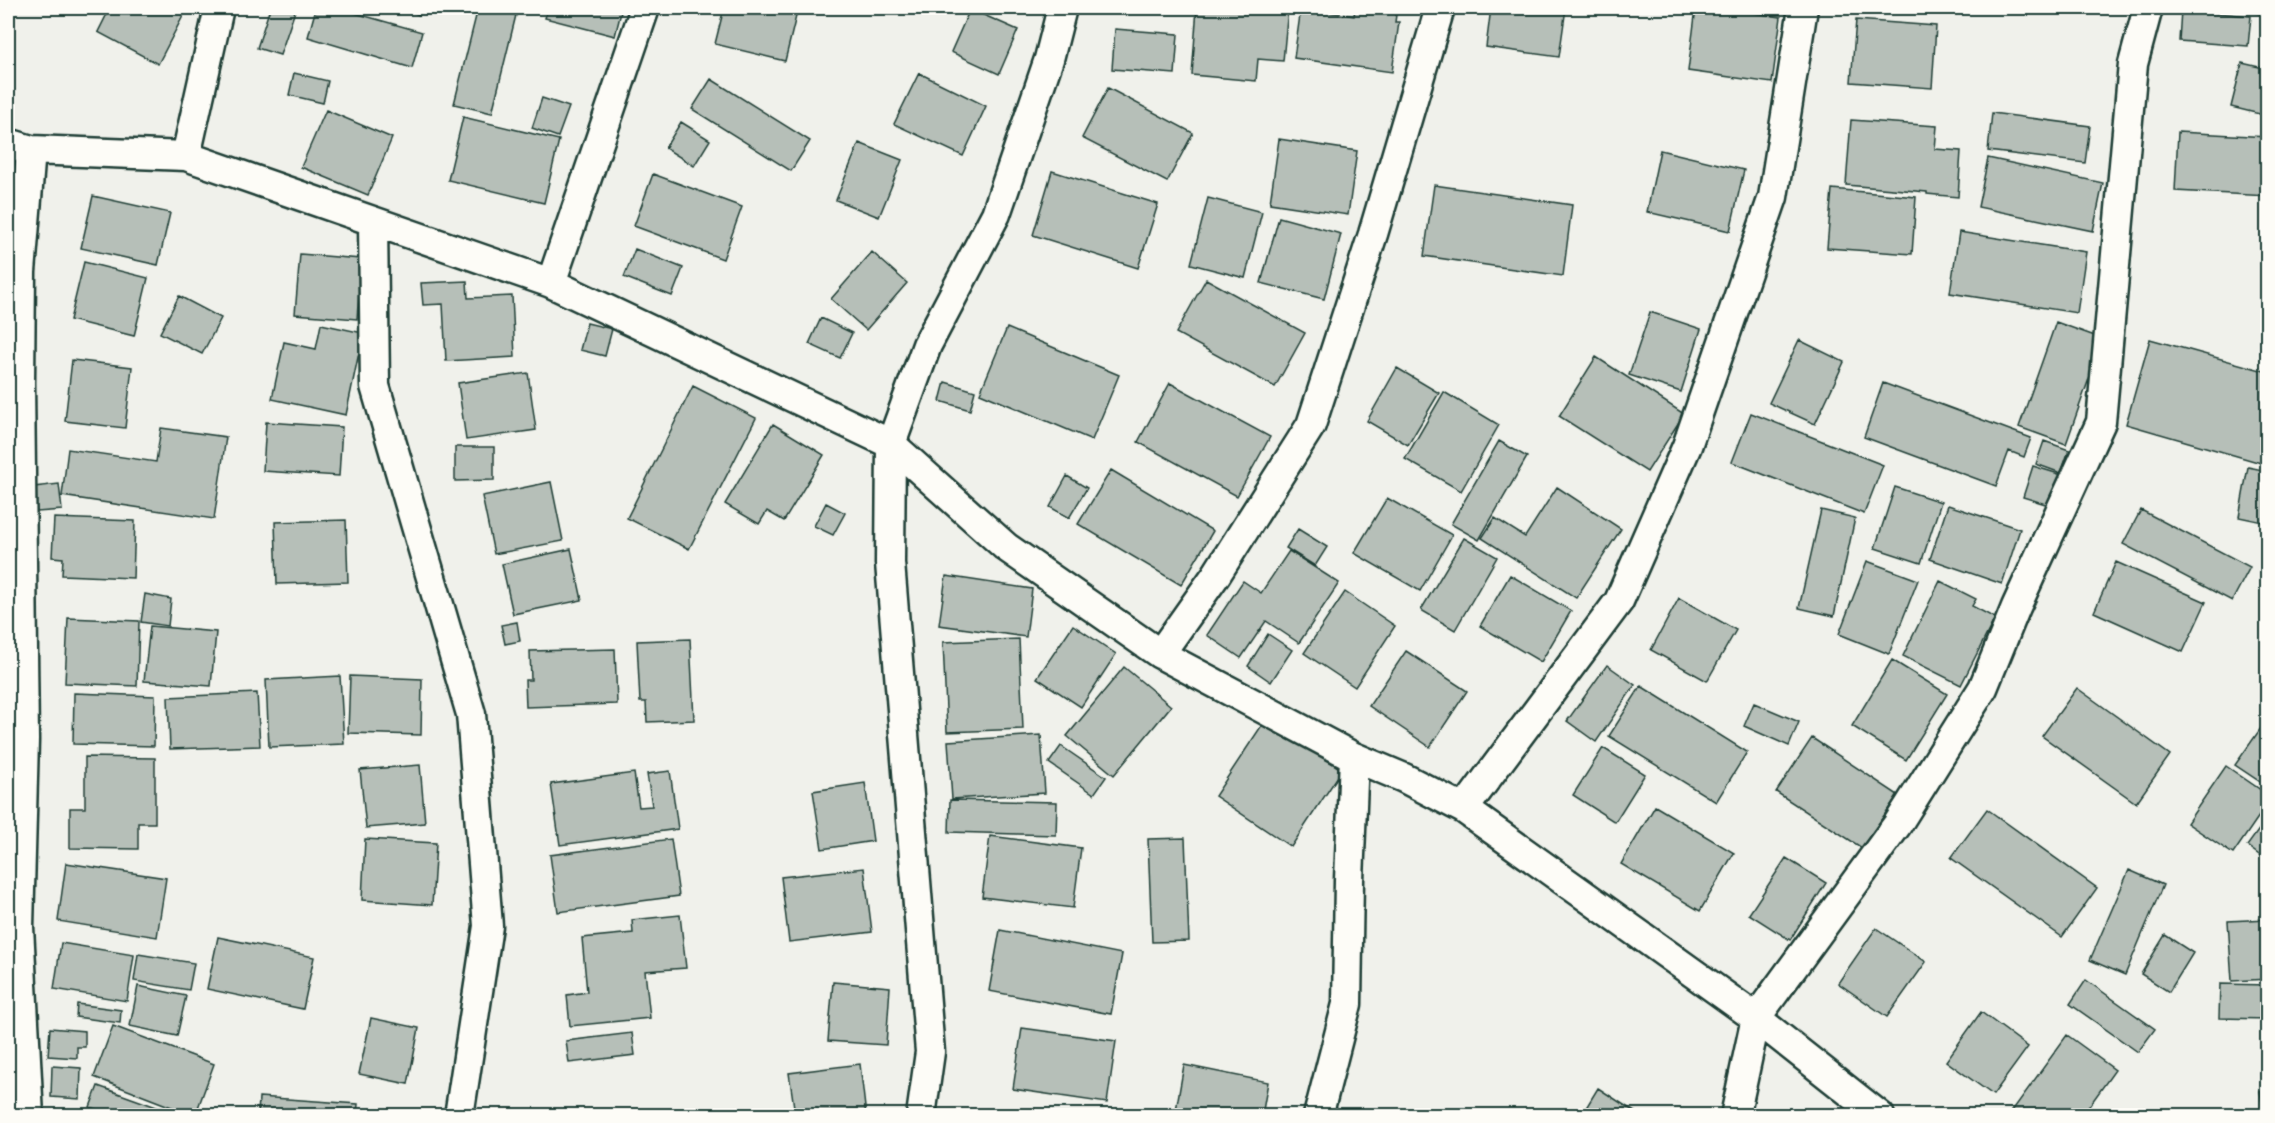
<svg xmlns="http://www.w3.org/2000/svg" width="2275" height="1123" font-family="'Patrick Hand',sans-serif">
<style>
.building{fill:#b6bfb8;stroke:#1f3d34;stroke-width:1.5}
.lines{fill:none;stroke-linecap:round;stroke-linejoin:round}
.minor-casing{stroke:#1f3d34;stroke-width:33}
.minor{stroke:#fdfcf7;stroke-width:28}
</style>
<rect width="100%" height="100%" fill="#f0f1eb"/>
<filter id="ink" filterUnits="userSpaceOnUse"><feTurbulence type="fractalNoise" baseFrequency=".0167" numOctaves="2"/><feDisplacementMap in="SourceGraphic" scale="12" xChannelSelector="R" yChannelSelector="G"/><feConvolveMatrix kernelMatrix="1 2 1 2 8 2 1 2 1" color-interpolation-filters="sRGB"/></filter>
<g filter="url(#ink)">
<path class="building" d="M110,8H172L184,14L158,64L98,32Z
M270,8H296L280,55L257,48Z
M316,8H337L422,32L412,68L308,37Z
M403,8H423L419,15Z
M478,8L516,15L492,113L454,104Z
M548,8H622L615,36L545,18Z
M724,8H798L785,61L715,44Z
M1197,8H1288L1283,61L1258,59L1256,81L1192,75Z
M1301,8L1354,16L1355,8H1397L1395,22H1399L1392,72L1294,58Z
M1491,8H1566L1559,57L1486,47Z
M1696,8H1719L1781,17L1772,83L1688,71Z
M2236,8H2268V16Z
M970,9L1018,30L999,74L951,52Z
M2181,10L2251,16L2248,46L2179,41Z
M1856,20L1936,26L1932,88L1851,82Z
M1115,29L1178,34L1175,74L1112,69Z
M2242,63L2268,69V116L2231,107Z
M294,73L328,81L323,103L289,95Z
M919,73L986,106L963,156L894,124Z
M711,79L810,141L791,171L692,109Z
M1108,88L1193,133L1167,182L1082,138Z
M542,98L569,107L558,137L532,128Z
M326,110L392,138L368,195L301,167Z
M1992,113L2090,126L2085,163L1988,151Z
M463,117L559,140L544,203L448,180Z
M1851,120L1937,126L1935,149L1961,151L1958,197L1927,194V192L1846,185Z
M681,122L710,140L694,166L665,148Z
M2178,132L2268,137V196L2175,191Z
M1279,139L1357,151L1348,215L1270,203Z
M859,143L902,160L879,217L836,200Z
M1660,150L1744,170L1730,231L1647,212Z
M1988,158L2103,183L2093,231L1978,207Z
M1052,171L1158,204L1138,268L1033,235Z
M653,174L742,207L723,259L634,226Z
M1434,185L1572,205L1563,276L1424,256Z
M1832,189L1916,197L1912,254L1827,248Z
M93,196L170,213L158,265L81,248Z
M1208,198L1262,212L1245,278L1191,264Z
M1279,217L1341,234L1324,299L1261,283Z
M1959,232L2086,252L2077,313L1950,293Z
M635,249L683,268L672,296L624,277Z
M872,252L907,283L866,330L831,299Z
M300,254L361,259L357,319L295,314Z
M84,262L148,278L134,336L70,320Z
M1206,279L1305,333L1275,387L1176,333Z
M467,281L468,298L512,296L515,357L446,361L443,304L423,305L421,283Z
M179,296L221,318L202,354L160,333Z
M1650,312L1701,329L1681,392L1629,375Z
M821,318L852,333L840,358L809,344Z
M2056,322L2103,339L2066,444L2019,427Z
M587,323L612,329L605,356L580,350Z
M321,324L363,333L346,415L272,399L284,342L316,349Z
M1007,328L1119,375L1092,440L980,393Z
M2150,339L2268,372V465L2126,424Z
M1799,340L1844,362L1815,424L1769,403Z
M1596,357L1684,414L1647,472L1559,416Z
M72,360L132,367L125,428L65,421Z
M1397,368L1439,393L1408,445L1367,421Z
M528,373L536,430L466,440L458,383Z
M945,382L975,391L970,410L940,401Z
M1170,383L1270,437L1237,496L1138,442Z
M1883,383L2031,438L2024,457L2009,451L1996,486L1864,437Z
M693,386L756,418L689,549L627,518Z
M1444,392L1499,425L1461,491L1405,459Z
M1751,413L1883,465L1864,514L1732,462Z
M266,422L342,427L339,476L263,471Z
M773,424L824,455L784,521L767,511L759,524L725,504Z
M161,428L226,437L214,519L62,496L68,449L156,462Z
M1499,441L1527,457L1479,540L1451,524Z
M2044,441L2069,450L2061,473L2036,464Z
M455,447H494V480L455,481Z
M2033,466L2062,475L2052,506L2023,497Z
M2248,467L2268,471V523L2239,517Z
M1111,470L1213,531L1181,585L1078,524Z
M1067,476L1087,488L1069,518L1050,507Z
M551,482L563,541L494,554L482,496Z
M59,484L62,510L37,512L34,487Z
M1557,487L1621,529L1576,598L1482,538L1495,518L1525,537Z
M1895,487L1941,502L1921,563L1875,548Z
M1387,498L1452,535L1420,591L1354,553Z
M826,503L845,513L833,535L814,526Z
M1948,505L2020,529L2002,584L1930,559Z
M1821,510L1855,518L1834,616L1799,608Z
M2141,510L2250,567L2232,601L2123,544Z
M54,518L135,521L133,578L62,575L63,558L52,557Z
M346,520L348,582L277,584L275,522Z
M1298,529L1327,547L1315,566L1286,548Z
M1464,538L1497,557L1455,630L1421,610Z
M571,549L582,600L513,614L502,564Z
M1289,551L1339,583L1299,643L1266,621L1241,658L1207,635L1243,581L1261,593Z
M1867,561L1918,580L1889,654L1839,634Z
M2116,562L2206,602L2183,652L2094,612Z
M1510,575L1571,611L1541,662L1480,626Z
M946,576L1032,589L1026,637L939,625Z
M1940,581L1976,599L1972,606L1995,618L1961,685L1903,656Z
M1345,592L1395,626L1355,687L1304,653Z
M145,594L171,599L168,626L141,622Z
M1679,598L1736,630L1707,681L1651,650Z
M68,618L139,621L137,686L65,683Z
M517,622L520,641L505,644L501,625Z
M1073,625L1116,654L1081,707L1037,678Z
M150,626L216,632L211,686L144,681Z
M1268,634L1292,650L1271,682L1248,666Z
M690,639L694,720L647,722L646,702H640L637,641Z
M1019,639L1023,729L947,732L943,642Z
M615,649L617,704L526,707L525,680H531L530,651Z
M1406,651L1467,691L1430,747L1369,706Z
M1892,660L1947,694L1906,760L1852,726Z
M1607,665L1635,685L1596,742L1567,721Z
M1124,667L1171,706L1114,775L1067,736Z
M340,676L344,744L269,747L266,680Z
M350,676L422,679L421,735L348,733Z
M1641,686L1747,752L1716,802L1609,736Z
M2077,688L2170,755L2136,803L2042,736Z
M74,693L155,696L154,746L73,744Z
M257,693L260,746L170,749L168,697Z
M1754,703L1799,722L1789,746L1744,726Z
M2268,718V787L2235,765Z
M1266,719L1342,770L1291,847L1215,796Z
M1041,735L1045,793L952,799L948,741Z
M1812,738L1898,795L1862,848L1776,792Z
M1061,746L1106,777L1094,794L1049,763Z
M1603,748L1645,774L1615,822L1573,795Z
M85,757L155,758V823H138V849L70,848V808H85Z
M420,765L425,823L366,828L360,770Z
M2226,766L2268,795V803L2233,854L2187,823Z
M670,771L678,829L560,845L551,784L634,773L639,807L652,806L647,774Z
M865,783L873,841L822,849L813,791Z
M950,800L1057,802L1056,835L949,832Z
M1655,806L1734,853L1700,911L1621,864Z
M1987,809L2097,888L2062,937L1951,858Z
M2268,817V850L2262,857L2247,846Z
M990,836L1081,848L1073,908L982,897Z
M1185,838L1189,941L1152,942L1148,839Z
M365,839L436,843L432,905L362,900Z
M671,839L679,896L558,912L550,855Z
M1786,858L1826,883L1790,940L1749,914Z
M66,863L166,878L157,937L58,921Z
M864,868L872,932L789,942L781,877Z
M2129,870L2163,885L2125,975L2090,960Z
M680,915L686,968L645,971L650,1018L570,1026L567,995L587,992L582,938L633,933L632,920Z
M2268,919V979L2232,981L2228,921Z
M1876,928L1926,962L1887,1017L1838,983Z
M1000,930L1122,954L1111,1014L989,991Z
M2165,935L2193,953L2169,992L2141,974Z
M218,937L314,957L303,1009L207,989Z
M61,943L134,955L127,1001L54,989Z
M138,954L194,963L189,990L134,981Z
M2086,980L2155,1029L2138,1052L2070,1004Z
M833,982L890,987L886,1045L828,1041Z
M2220,984L2268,985V1019L2219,1018Z
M138,986L186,996L177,1036L130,1026Z
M77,1004L121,1010L120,1023L76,1017Z
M1981,1012L2028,1047L1993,1095L1946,1061Z
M371,1018L419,1028L408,1084L359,1074Z
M113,1026L214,1064L195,1116L94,1077Z
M50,1028L85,1031V1047H77V1058L48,1056Z
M1022,1028L1116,1041L1107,1103L1013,1089Z
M632,1033L635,1055L569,1063L566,1041Z
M2067,1035L2115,1070L2082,1116H2019L2012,1111Z
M860,1064L866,1116H779L795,1114L789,1073Z
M1184,1065L1268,1082L1262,1116H1175Z
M52,1066L81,1068L80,1099L51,1097Z
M98,1086L176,1114V1116H114L90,1107Z
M1598,1088L1641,1116H1581Z
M2268,1090V1116H2264L2260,1091Z
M259,1097L358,1104L357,1116H258Z
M2249,1109L2250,1116H2209Z"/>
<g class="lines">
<g class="minor-casing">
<path id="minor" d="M8,143L31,150L186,156L551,283L891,444L1006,547L1160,654L1354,757L1404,778L1464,809L1756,1018L1880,1116
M186,156L219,8
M373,222L375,386L471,714L488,926L459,1116
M551,283L645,8
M1160,654L1216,575L1311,425L1373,234L1440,8
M1464,809L1619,601L1687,446L1773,197L1803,8
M29,1116L19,927L24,740L20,383L21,272L31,150
M921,1116L930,1052L890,563L891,444L927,345L996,214L1049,59L1062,8
M1318,1116L1347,1004L1349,880L1354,757
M1735,1116L1756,1018L1897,825L1983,688L2016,607L2101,422L2133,64L2148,8"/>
</g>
<use href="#minor" class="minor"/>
</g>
</g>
<rect width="2275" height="1123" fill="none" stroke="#fdfcf7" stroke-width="30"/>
<rect x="15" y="15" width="2245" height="1093" fill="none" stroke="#1f3d34" stroke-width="2" filter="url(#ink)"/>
</svg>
